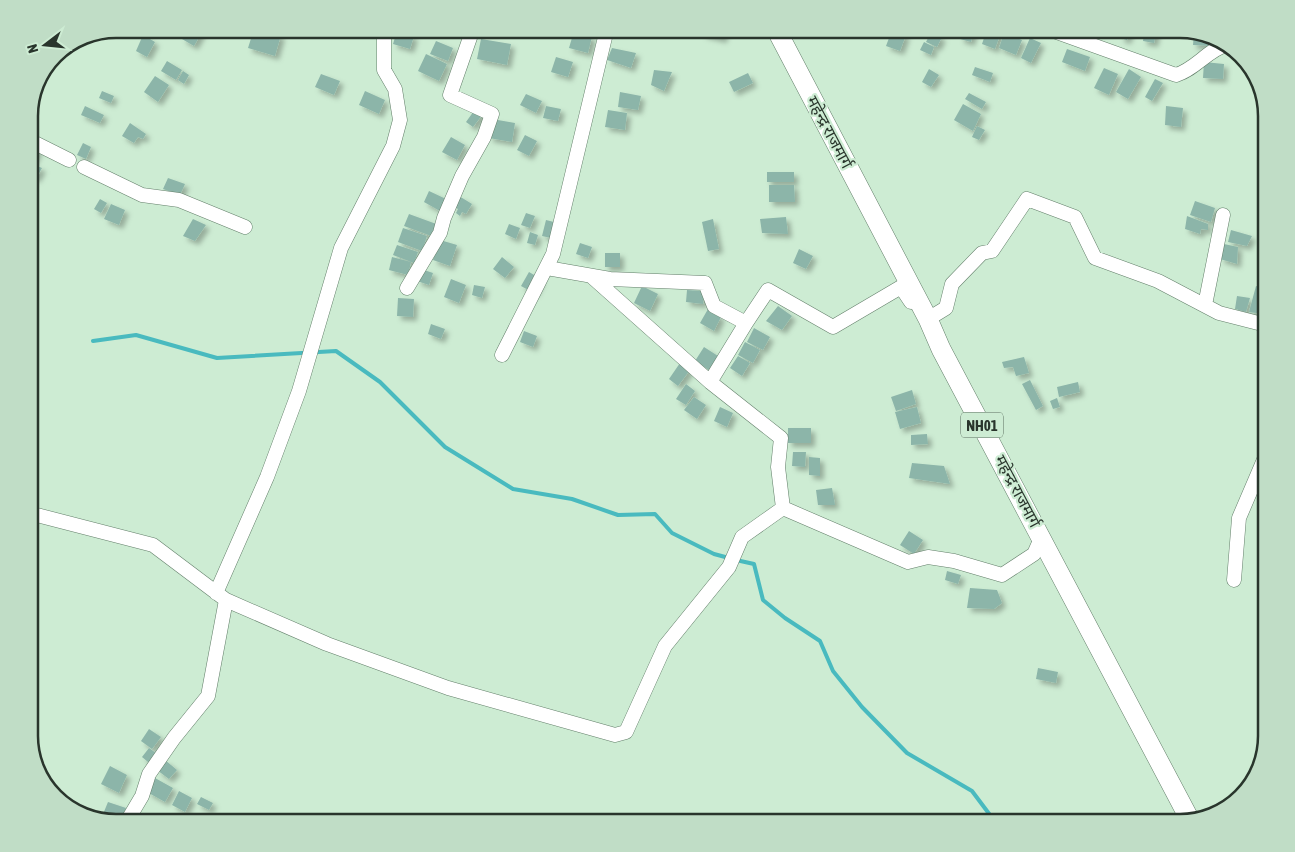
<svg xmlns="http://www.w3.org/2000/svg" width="1295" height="852" font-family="'Asap Condensed','Noto Sans Devanagari',sans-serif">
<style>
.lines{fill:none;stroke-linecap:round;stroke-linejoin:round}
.stream{stroke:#49babf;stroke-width:4}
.building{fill:#8cb5a9;filter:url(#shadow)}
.minor-casing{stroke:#637f6a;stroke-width:15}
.highway-casing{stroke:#637f6a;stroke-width:20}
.minor{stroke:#fff;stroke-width:14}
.highway{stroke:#fff;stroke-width:19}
.labels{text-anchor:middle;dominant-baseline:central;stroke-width:4.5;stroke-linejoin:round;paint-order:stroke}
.shield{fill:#cdecd3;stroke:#5a6c5e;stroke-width:1}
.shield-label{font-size:15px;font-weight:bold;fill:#29352c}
.street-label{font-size:16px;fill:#29352c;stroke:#cdecd3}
.rim{fill:none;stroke:#29352c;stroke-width:2.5}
</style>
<defs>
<filter id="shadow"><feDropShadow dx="4" dy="4" stdDeviation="2.5" flood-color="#0004"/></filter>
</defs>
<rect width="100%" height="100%" fill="#cdecd3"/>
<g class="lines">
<path class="stream" d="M93,341L136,335L217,358L336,351L380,382L445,447L513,489L572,499L618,515L655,514L672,533L714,554L729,558
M736,560L754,564L763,600L785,618L820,641L833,671L862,707L907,753L972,791L996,823"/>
</g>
<path class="building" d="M188,29H196L202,32L194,46L182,39Z
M254,29L281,35L275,56L248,48Z
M704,29H725L723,39L702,34Z
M962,29L974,30L971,42L960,39Z
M987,29L1002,30L995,49L982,44Z
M1123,29H1131L1127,40L1120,38Z
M1145,29H1157L1154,43L1143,41Z
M892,30L906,35L900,51L886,46Z
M397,31L414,36L410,49L393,44Z
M574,31L592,37L588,53L569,48Z
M931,32L942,37L937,47L926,42Z
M1004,33L1022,40L1016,55L999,48Z
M1194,33L1212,38L1211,46L1193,45Z
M143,35L155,42L147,57L136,51Z
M1030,38L1041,43L1031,63L1021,58Z
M481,39L511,44L507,65L477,59Z
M436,41L453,48L448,61L430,54Z
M924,42L934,47L931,55L920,50Z
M612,48L636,53L631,68L607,60Z
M1067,49L1090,57L1085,71L1062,62Z
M426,54L447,64L439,81L418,71Z
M556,57L573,62L568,77L551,72Z
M167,61L182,70L176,80L161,71Z
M1204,62L1224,64L1223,79L1203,78Z
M975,67L993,73L990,82L972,75Z
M1104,68L1118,74L1109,95L1094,88Z
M929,69L939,75L931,87L922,82Z
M1129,69L1141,77L1128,99L1116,92Z
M654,70L672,72L664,91L651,85Z
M183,71L189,75L184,84L178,80Z
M748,73L753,83L734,92L729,82Z
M321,74L340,81L334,95L315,87Z
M155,76L169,85L158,102L144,92Z
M1155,79L1163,83L1152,101L1145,97Z
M102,91L114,96L111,103L99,98Z
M365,91L385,100L379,114L359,105Z
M620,92L641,96L638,110L618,107Z
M969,93L986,102L982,109L965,99Z
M526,94L542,101L536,113L520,105Z
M963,104L981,114L973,131L954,120Z
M85,106L104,115L100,123L81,115Z
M546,106L561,109L558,121L543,118Z
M1166,106L1183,108L1181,127L1165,125Z
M476,108L483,114L473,127L466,122Z
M608,110L627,113L625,130L605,127Z
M492,119L515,123L512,142L489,138Z
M130,123L146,134L143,139L138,137L134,143L122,136Z
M977,126L985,130L979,140L972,137Z
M525,135L537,141L529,156L517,150Z
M451,137L465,145L457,160L442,152Z
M83,143L91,147L86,159L77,155Z
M29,145L39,149L29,170Z
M35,165L42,168L36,179L30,175Z
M767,172H794V182H767Z
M168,178L185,184L180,195L163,189Z
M769,185H794L795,202H769Z
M429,191L446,199L440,211L424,202Z
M459,196L472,204L466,214L462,212L460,216L456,213L458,209L453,206Z
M100,199L107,203L101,213L94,209Z
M1195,201L1215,208L1211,222L1190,215Z
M111,204L125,210L119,225L104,219Z
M526,213L535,216L530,228L521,225Z
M409,214L439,225L434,237L404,226Z
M1187,216L1208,224V230L1201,229L1200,234L1185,229Z
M786,217L788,234L762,233L760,219Z
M193,219L206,225L195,241L183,236Z
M713,219L719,249L708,251L702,222Z
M546,220L554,222L551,238L542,236Z
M509,224L520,228L516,239L505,234Z
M403,228L427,236L422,251L398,242Z
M1231,230L1252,236L1247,246L1228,242Z
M530,232L538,235L535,245L527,243Z
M440,240L457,245L450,266L433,260Z
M580,243L592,247L588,258L576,254Z
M1224,244L1238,247L1237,264L1220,259Z
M397,245L418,252L414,263L393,255Z
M799,249L813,256L806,269L793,263Z
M605,253H620V267H605Z
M392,257L411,262L408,275L389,270Z
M502,257L514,267L505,278L493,269Z
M421,269L433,273L429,285L417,281Z
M529,272L541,279L534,293L521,286Z
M451,279L466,285L459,303L444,297Z
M474,285L485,287L482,298L472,295Z
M642,286L658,294L650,311L634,303Z
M1256,286L1266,289L1263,314L1249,312Z
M687,290L704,291L703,304L686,302Z
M1237,296L1250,298L1246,312L1235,309Z
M398,298L414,299L413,317L397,316Z
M778,306L792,316L782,330L766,321Z
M708,309L721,317L714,331L700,323Z
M431,324L445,329L441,339L428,334Z
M754,328L770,337L763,350L747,342Z
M524,331L537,336L533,347L520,342Z
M745,342L760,350L753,363L738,355Z
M704,347L718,356L709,370L695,361Z
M738,356L750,363L742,376L730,368Z
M1024,357L1029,373L1016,376L1013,367L1004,368L1002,362Z
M680,363L690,370L678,386L669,379Z
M1030,380L1043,406L1036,410L1022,384Z
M1078,382L1080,392L1059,397L1057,387Z
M686,384L695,391L686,405L676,399Z
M912,390L916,404L896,411L891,397Z
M694,397L706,405L697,419L684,410Z
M1057,398L1060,407L1053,409L1050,401Z
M720,407L733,413L727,427L714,421Z
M917,407L921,423L900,429L895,412Z
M788,428H811V443H788Z
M927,434L928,444L911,445V435Z
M793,452H806L805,467L792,466Z
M809,457L820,458V476L809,475Z
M912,463L944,466L950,484L909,478Z
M832,488L835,505H818L816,490Z
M909,531L923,540L914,554L900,545Z
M947,571L961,575L958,584L945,580Z
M970,588L997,590L1002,603L994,609L967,608Z
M1038,668L1058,672L1056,683L1036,679Z
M149,729L161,737L152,749L141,741Z
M149,748L160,756L153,766L142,757Z
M165,760L177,770L169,779L157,770Z
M110,766L127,775L119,793L101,784Z
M155,778L173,788L165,802L147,792Z
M179,791L192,798L185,812L172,805Z
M201,797L213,803L209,810L197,804Z
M108,802L126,808L120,823L101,819Z"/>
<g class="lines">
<g class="minor-casing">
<path id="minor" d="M1048,29L1176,75C1196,69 1207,50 1228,44
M29,140L69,160
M84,167L142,195L179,200L245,227
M547,268L610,279L705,283L714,306L746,323L768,290L833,327L901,287L911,302
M591,276L710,382L781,438L778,467L783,508L908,562L928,557L954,561L1002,575L1034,554L1042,536
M407,288L440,233L444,218L462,176L484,137L492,114L450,95L473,29
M1205,305L1223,215
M928,319L946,308L952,284L982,253L992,251L1027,199L1075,217L1095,258L1158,281L1219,313L1266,325
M502,355L553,254L607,29
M710,382L746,323
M29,513L153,545L226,600L208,696L174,738L149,774L142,796L126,823
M1234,580L1239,518L1266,455
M216,593L267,477L299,391L341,248L393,146L400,120L395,89L384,70V29
M226,600L327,644L448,688L615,735L626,732L665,646L729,567L742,537L783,508"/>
</g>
<g class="highway-casing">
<path id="highway" d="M776,29L928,319L941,349L1190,820"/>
</g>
<use href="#minor" class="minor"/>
<use href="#highway" class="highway"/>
</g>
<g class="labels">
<rect class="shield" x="961" y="412.5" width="42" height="25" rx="4"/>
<g class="shield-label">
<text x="982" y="425">NH01</text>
</g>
<g class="street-label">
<text transform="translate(830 132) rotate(62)">महेन्द्र राजमार्ग</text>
<text transform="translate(1018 491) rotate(62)">महेन्द्र राजमार्ग</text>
</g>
</g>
<path d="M0 0H1295V852H0ZM116 38H1180A78 78 0 0 1 1258 116V736A78 78 0 0 1 1180 814H116A78 78 0 0 1 38 736V116A78 78 0 0 1 116 38Z" fill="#c0ddc6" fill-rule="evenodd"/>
<path class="rim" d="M116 38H1180A78 78 0 0 1 1258 116V736A78 78 0 0 1 1180 814H116A78 78 0 0 1 38 736V116A78 78 0 0 1 116 38Z"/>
<g transform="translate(45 45) rotate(254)" stroke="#cdecd3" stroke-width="4" paint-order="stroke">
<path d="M0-4L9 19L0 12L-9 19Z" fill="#29352c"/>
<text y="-8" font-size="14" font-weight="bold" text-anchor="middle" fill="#29352c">N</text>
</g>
</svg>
